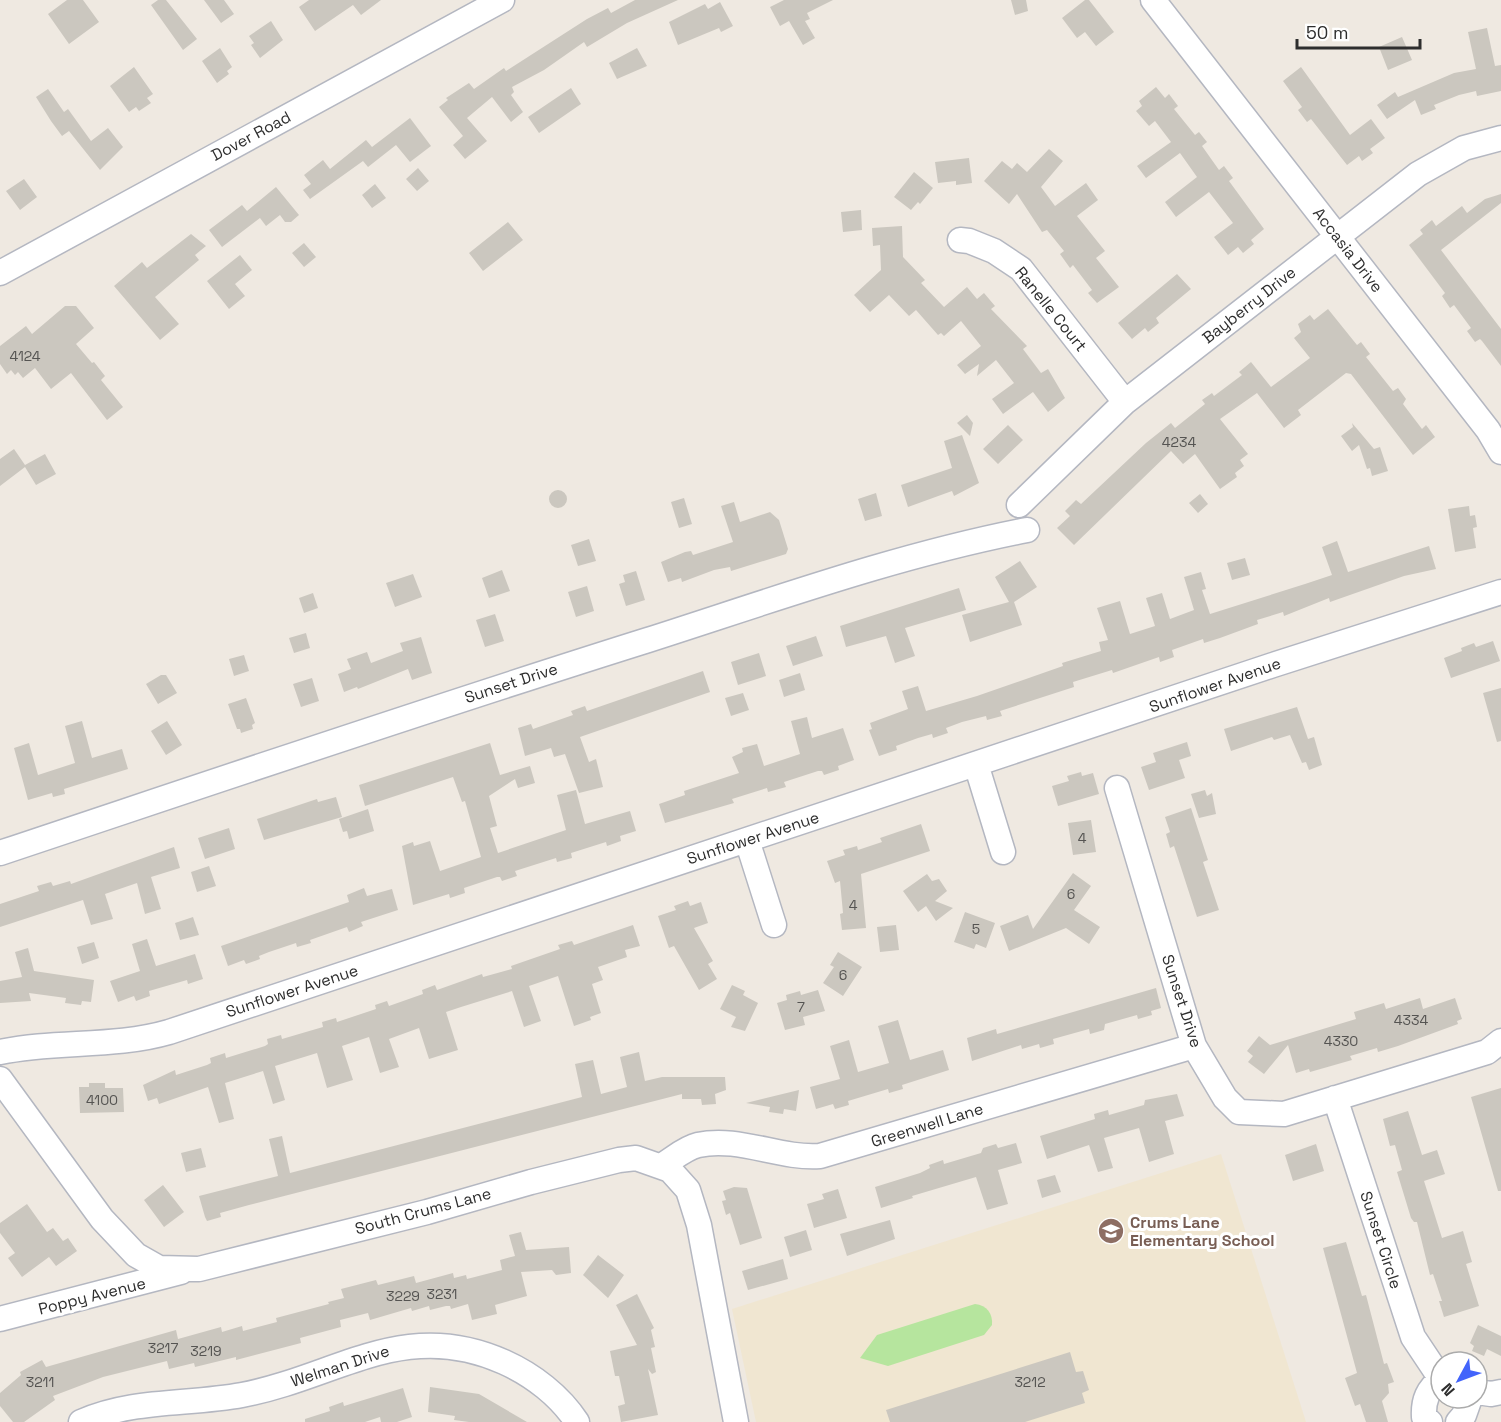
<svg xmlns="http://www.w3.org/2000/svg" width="1501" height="1422" font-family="'Space Grotesk',sans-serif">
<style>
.education{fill:#f0e6d1}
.green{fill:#b6e59e}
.building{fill:#cbc7bf}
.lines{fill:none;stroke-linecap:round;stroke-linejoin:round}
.minor-casing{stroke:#b4b7c1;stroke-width:27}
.minor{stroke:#fff;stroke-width:24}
.labels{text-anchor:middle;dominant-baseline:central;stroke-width:6;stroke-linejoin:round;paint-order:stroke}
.number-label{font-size:14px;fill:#555452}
.street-label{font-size:16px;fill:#2e2e2e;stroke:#fff}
.education-label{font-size:16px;font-weight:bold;fill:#785e54;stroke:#fff;text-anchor:start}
</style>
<rect width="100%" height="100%" fill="#efe9e1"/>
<path class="education" d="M1221,1154L1306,1422H756L732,1309Z"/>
<path class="green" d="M975,1304C987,1305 993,1314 992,1325L984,1335L888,1366L860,1358L877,1335Z"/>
<path class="building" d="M67,0H83L99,22L69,44L48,14Z
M158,0H166L197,39L183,50L151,5Z
M204,0H224L234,14L221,23Z
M309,0H381L361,15L353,5L315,31L299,7Z
M635,0H678L627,23L587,47L584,42L544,70L512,87L514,92L511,95L523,112L511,122L492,97L467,118L487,141L465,159L453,145L463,136L439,107L448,100L446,98L469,83L474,89L504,68L506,71L587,19L608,8L611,13Z
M784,0H833L807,13L810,19L805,21L815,38L803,45L789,21L780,26L770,7Z
M1011,0H1026L1028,11L1015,15Z
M1085,0H1089L1114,32L1096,46L1085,32L1077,38L1062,18Z
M720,2L733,26L721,32L719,28L678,45L669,22L705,4L708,9Z
M271,21L283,40L260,58L251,45L254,43L249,36Z
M1487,28L1495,66L1501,65V91L1477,96L1476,91L1459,95L1434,105L1436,109L1421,115L1415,100L1387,119L1377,105L1395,92L1398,97L1454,73L1476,69L1468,32Z
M1402,37L1412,60L1388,70L1379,47Z
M220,48L232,67L227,71L229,74L217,83L202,61Z
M637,48L647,66L617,79L609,63Z
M134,67L153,94L147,98L151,103L139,111L136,107L129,112L110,86Z
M1301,67L1350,135L1371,119L1385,138L1370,149L1373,153L1362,161L1359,156L1347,165L1311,119L1307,122L1298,110L1302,107L1283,81Z
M1156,87L1165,98L1169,94L1178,106L1174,109L1195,135L1199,132L1207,142L1202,146L1219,170L1224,166L1233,178L1229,181L1264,229L1251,240L1254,244L1243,253L1238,247L1228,255L1214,237L1233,223L1209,192L1176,217L1165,202L1197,177L1180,153L1146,178L1137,166L1171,142L1155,121L1149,126L1136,111L1142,106L1139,101Z
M571,88L581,104L539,133L528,117Z
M48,89L64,112L68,109L91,141L108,128L123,147L100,170L69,131L62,136L51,121L36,97Z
M410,118L431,146L410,162L396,145L368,167L363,161L310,199L303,190L311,184L304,175L323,160L330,169L366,140L372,147Z
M1049,149L1063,161L1041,187L1055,206L1086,183L1098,200L1077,216L1105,251L1096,258L1119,287L1097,303L1088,293L1092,290L1073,265L1070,268L1060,254L1064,251L1047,230L1042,232L1017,194L1009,204L984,181L1002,161L1012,169L1017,163L1027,172Z
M969,158L972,183L956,185V181L938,183L935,162Z
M418,168L429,181L417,191L406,179Z
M914,172L933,188L920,204L918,202L911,210L894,197Z
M24,179L37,197L20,210L6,191Z
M375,184L386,198L372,208L362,195Z
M276,187L299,215L291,222H285L280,215L266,226L260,218L222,247L209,230L242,205L247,211Z
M1501,194V203L1441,250L1501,329V366L1482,341L1480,339L1475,342L1467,331L1471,328L1454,305L1450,308L1442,296L1445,293L1409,245L1423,234L1420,230L1432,220L1436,226L1462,206L1467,213L1485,199Z
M861,210L862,230L843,232L841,212Z
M508,222L523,240L483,271L469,253Z
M902,226L903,257L925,280L921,283L944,307L967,287L977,299L984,293L995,306L991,309L1027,346L1023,349L1041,373L1048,369L1065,398L1048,412L1033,392L1003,414L992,399L1014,383L996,360L977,376L979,364L965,374L957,365L981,346L961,321L944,336L941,333L938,335L916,310L909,316L889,295L870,312L854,295L881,270L880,245L873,246L872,228Z
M191,234L206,246L195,255L199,260L155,297L179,324L160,340L114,286L142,262L147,268Z
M304,243L316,257L304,267L292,253Z
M240,255L252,270L235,284L245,296L229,309L207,281Z
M1177,274L1191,289L1156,318L1159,323L1148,332L1145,328L1132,339L1118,323Z
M65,306H76L94,328L76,344L92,363L94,362L105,376L101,380L123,407L107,420L71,373L51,389L35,368L23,378L18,372L15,375L11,370L7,374L0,364V346L26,326L32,334Z
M1328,309L1357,345L1361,342L1370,354L1366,357L1393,391L1398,388L1406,399L1403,404L1422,429L1426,425L1435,437L1413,455L1351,374L1346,373L1298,410L1301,415L1284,428L1257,393L1220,419L1248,454L1240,460L1244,466L1235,473L1237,477L1220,489L1195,454L1183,464L1171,451L1074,545L1057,528L1070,516L1065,511L1076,500L1081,504L1146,443L1171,423L1175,428L1205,404L1202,400L1212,393L1214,396L1242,375L1239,372L1251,362L1271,387L1310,358L1294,338L1301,332L1298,324L1310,315L1314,320Z
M967,415L973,423L970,436L957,423Z
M1352,423L1374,449L1380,447L1388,471L1372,476L1370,468L1367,469L1359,445L1352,451L1341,436L1353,427Z
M1008,425L1023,440L998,464L983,449Z
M962,435L979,483L954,496L952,491L908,507L901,485L952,468L944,441Z
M14,449L25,465L45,454L56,474L36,485L25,467L0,486V459Z
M549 499a9 9 0 1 1 18 0a9 9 0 1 1-18 0Z
M876,493L882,516L865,521L858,499Z
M1200,494L1208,504L1198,513L1189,503Z
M684,498L692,524L679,528L671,502Z
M734,502L740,522L770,512L779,520L788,549L786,554L731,571L730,567L714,570L682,582L681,578L668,582L661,562L685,552L691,551L693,555L733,542L721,506Z
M1469,506L1470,516L1475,515L1477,527L1473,528L1476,548L1455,552L1448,509Z
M589,539L596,561L578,566L571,545Z
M1337,541L1348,572L1429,546L1436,569L1404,576L1330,602L1329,598L1284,616L1283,612L1257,620L1258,624L1220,638L1204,643L1203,639L1172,650L1174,657L1160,662L1159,657L1113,673L1112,670L1073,682L1074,687L1000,711L1002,716L987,720L986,716L962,722L946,728L948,733L933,738L932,734L918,738L896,746L897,750L879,756L869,730L872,729L870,723L908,709L902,691L918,686L926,711L977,696L1063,666L1062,663L1101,651L1099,642L1108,640L1097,608L1120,601L1130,634L1155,626L1146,598L1162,593L1170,619L1194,610L1184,577L1201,572L1206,589L1202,590L1210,614L1305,584L1332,575L1322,547Z
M1245,558L1250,575L1232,580L1227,563Z
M1020,561L1037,587L1014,602L1022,625L970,642L962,615L1009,602L995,577Z
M502,570L510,591L489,598L482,578Z
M636,571L645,600L626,606L619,584L625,582L623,575Z
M413,574L422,597L395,607L386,583Z
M587,586L594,611L576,617L568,592Z
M959,588L966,610L905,628L915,656L895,663L886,636L846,647L840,626Z
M313,593L318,608L304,613L299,598Z
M495,614L504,641L485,647L476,620Z
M306,633L310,648L294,653L289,638Z
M816,636L823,656L793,666L786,646Z
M421,637L432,673L412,680L408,669L358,689L357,687L344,692L338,674L351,669L347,659L367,652L371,663L403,651L400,643Z
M1493,641L1500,661L1451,678L1444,658L1462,651L1461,648L1474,643L1476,647Z
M759,653L766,676L738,685L731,662Z
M244,655L249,671L234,676L229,659Z
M703,671L710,692L580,737L589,762L596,759L603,787L579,793L565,754L554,757L551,748L525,756L518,728L531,724L533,729L573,715L571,711L585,706L587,711Z
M800,673L805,690L784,697L779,680Z
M161,675H166L177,693L158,704L146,684Z
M312,678L319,701L301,707L293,684Z
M1501,688V741L1497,742L1483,693Z
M743,693L749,710L731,716L725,698Z
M246,698L255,723L252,725L253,729L241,733L240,729H237L228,704Z
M1297,707L1308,739L1314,737L1322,765L1309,770L1306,762L1302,763L1290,735L1274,740L1272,737L1231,751L1224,729Z
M807,717L812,738L843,728L854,760L838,766L839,770L824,775L822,771H818L784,782L786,787L768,792L767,788L732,799L734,803L665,823L659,804L685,795L684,791L739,773L732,757L743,752L742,748L757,744L764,766L800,754L791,721Z
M82,721L92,758L122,749L128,769L64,789L65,794L53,797L52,793L28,800L14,748L29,743L38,775L75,763L65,726Z
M167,721L182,745L166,755L151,731Z
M1187,742L1191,756L1179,760L1185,778L1149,790L1141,767L1156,762L1153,753Z
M490,743L500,775L530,766L535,783L518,788L515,779L489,796L497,826L490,828L498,853L566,830L557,795L576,790L585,824L630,811L636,831L620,836L621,841L607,846L606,842L571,853L572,858L557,862L556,858L515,871L517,876L502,881L500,877H497L464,888L465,893L450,898L449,894L413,905L402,846L413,842L414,846L430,841L440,871L481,857L465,801L462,802L453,777L365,806L359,785Z
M1081,772L1082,776L1093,773L1099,794L1058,806L1052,786L1069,781L1067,776Z
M1205,790L1207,796L1212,793L1216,814L1199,818L1191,794Z
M336,797L342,817L264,840L257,819L317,799L318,802Z
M1191,808L1208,860L1203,862L1219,910L1197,917L1174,846L1170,848L1166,834L1170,832L1165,817Z
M368,809L374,831L349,839L347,831L343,832L339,819Z
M1091,820L1096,852L1073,855L1068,823Z
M921,824L930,851L861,874L866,928L842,930L840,914L843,913L840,881L835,883L827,861L845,855L843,850L857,846L858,850L882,842L880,838Z
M229,828L235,849L205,859L198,838Z
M174,847L180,868L151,877L161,909L145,914L137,883L105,894L113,919L91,925L83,900L0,927V904L39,891L37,886L51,882L53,886L70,881L71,884Z
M209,866L216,886L197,892L191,872Z
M1073,873L1091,886L1074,910L1100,927L1089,944L1066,928L1009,951L1000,926L1028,915L1033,929Z
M927,874L932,881L939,879L947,891L935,901L953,908L936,921L926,906L918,912L903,891Z
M364,888L367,896L392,889L398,910L361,922L363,926L349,932L347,927L310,940L311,943L297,947L296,943L269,952L259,956L260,959L246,964L244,960L228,966L221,946L349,902L347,895Z
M688,901L690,906L701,902L708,923L694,928L713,961L708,964L717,979L699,990L674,946L669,948L658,916L676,910L674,906Z
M965,912L995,923L986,948L976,944L974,949L954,942Z
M193,917L199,935L180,940L175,923Z
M633,925L640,946L625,950L627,957L598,967L603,980L592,984L601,1013L590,1017L591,1020L574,1026L558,976L529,986L541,1021L524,1027L512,991L461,1007L446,1012L458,1050L429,1059L419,1028L389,1039L399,1067L380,1073L369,1037L342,1046L353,1080L327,1088L317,1053L275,1066L285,1100L273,1104L263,1071L225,1083L234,1119L219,1123L208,1087L159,1104L157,1098L148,1101L143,1085L175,1070L176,1075L207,1065L211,1063L210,1058L225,1053L226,1058L265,1046L268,1044L267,1039L281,1035L282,1039L323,1027L322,1022L336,1018L337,1022L376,1009L375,1005L387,1001L389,1006L423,994L422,990L435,985L437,990L482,974L483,977L512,969L511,966L560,949L558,945L572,941L574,945Z
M896,925L899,950L880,952L877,927Z
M147,939L156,966L195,954L203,979L188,984L187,980L149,991L150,996L136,1001L134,996L118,1002L110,981L140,971L132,944Z
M94,942L99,958L82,964L77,947Z
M28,948L34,971L94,980L91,1002L82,1001L81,1005L65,1003L66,998L29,993L31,1001L0,1003V981L22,977L15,952Z
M838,952L862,967L843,996L823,983L834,967L830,965Z
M732,985L745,991L743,995L758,1003L745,1031L731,1027L736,1017L720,1009Z
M1156,988L1161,1008L1151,1011L1152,1015L1138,1019L1137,1015L1105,1024L1104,1030L1090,1034L1089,1029L1053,1039L1054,1044L1040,1048L1039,1044L1022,1049L1021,1045L972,1061L967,1038L996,1029L997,1034Z
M818,990L825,1011L803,1017L805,1025L785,1030L777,1003L787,1000L786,995L800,991L801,995Z
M1420,998L1423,1009L1455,998L1462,1019L1457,1021L1458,1024L1398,1046L1378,1052L1377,1048L1350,1056L1352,1060L1310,1072L1309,1069L1296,1073L1288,1045L1264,1074L1248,1062L1253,1056L1247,1051L1259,1036L1270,1045L1356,1019L1354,1012L1384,1003L1386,1009Z
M898,1020L910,1060L943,1050L949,1070L902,1085L903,1089L889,1093L888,1089L848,1101L849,1105L835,1109L833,1104L816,1109L810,1087L840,1079L830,1046L849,1040L858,1072L889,1063L878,1026Z
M639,1052L645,1081L662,1077H725L726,1090L715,1094L716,1104L702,1105L701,1099H682V1094L249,1205L220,1213L221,1217L207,1221L205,1217L199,1196L278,1176L269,1139L282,1136L290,1173L582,1097L575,1064L593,1060L601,1094L627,1087L620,1057Z
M89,1083H105V1088H123L124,1112L80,1113L79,1087H89Z
M1501,1088V1191H1498L1471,1097Z
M799,1090L796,1111L784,1109L783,1114L769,1112L770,1107L746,1103Z
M1177,1094L1184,1116L1165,1121L1174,1154L1149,1162L1139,1128L1104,1138L1113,1168L1098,1172L1089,1145L1047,1159L1040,1136L1095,1119L1094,1114L1108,1110L1109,1115L1144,1105L1145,1100Z
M1408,1111L1422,1155L1437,1150L1445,1174L1424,1181L1442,1238L1463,1231L1472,1262L1466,1264L1479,1306L1444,1317L1439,1301H1442L1433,1274L1430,1275L1417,1222H1414L1411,1218L1397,1172L1402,1170L1395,1145L1390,1146L1383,1119Z
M1016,1143L1022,1163L998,1170L1008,1204L987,1210L976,1177L912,1196L913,1198L881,1208L875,1187L920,1173L930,1168L929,1165L943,1160L944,1164L981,1153L983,1148L996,1144L998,1148Z
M1316,1144L1324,1171L1293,1181L1285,1155Z
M201,1148L206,1167L186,1172L181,1153Z
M1055,1175L1061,1192L1042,1198L1037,1180Z
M163,1185L184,1212L164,1227L144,1200Z
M734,1187L747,1188L762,1238L740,1245L730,1213L726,1215L722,1201L726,1200L723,1191Z
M838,1189L847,1218L814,1228L807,1204L824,1199L822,1194Z
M27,1204L47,1232L53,1228L63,1241L68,1238L77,1251L56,1266L49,1257L22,1277L8,1258L15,1253L0,1233V1223Z
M890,1220L895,1239L847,1256L840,1234Z
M806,1230L812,1250L790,1257L784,1237Z
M521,1232L526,1250L569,1247L571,1273L556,1275L552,1270L521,1272L527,1296L495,1305L497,1314L472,1320L468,1304L451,1309L450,1306H446L430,1310L429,1306L412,1311L411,1308L370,1320L368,1313L340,1320L341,1327L300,1338L301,1343L236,1360V1357L195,1367L194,1363L169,1369L167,1361L103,1377L53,1396L55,1400L24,1422H13L0,1406V1393L21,1375L20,1372L42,1360L46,1367L176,1330L178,1339L221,1327L222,1332L242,1326L243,1331L277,1322L276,1318L329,1304L328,1302L344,1298L341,1289L376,1280L378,1285L414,1276L416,1283L453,1273L454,1278L466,1275L467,1279L502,1270L500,1260L515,1256L509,1235Z
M1346,1242L1362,1296L1366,1295L1384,1364L1387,1363L1394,1382L1388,1384L1389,1393L1382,1401L1388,1422H1366L1360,1404L1355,1406L1345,1378L1357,1373L1323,1248Z
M598,1255L624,1275L608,1298L583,1275Z
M783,1259L788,1279L748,1290L742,1271Z
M637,1294L654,1328L651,1330L655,1347L651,1348L656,1372L652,1374L648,1369L658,1415L621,1422L618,1406L625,1404L619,1376H615L610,1351L637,1345L616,1305Z
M1478,1325L1501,1336V1356L1487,1349L1484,1356L1472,1351L1474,1346L1470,1343Z
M1070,1352L1076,1372L1083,1371L1089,1390L1082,1393L1085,1403L1025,1422H890L886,1410Z
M430,1387L479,1394L527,1422H469L454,1420L455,1416L428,1412Z
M403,1388L412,1417L397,1422H381L380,1417L365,1422H305V1419L330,1411L329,1407L343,1402L344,1406Z"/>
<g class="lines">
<g class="minor-casing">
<path id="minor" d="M1153,0L1488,430L1501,452
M960,240L969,241L994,251L1021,269L1125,402
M0,273L502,0
M1019,505L1125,402L1418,174L1464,148L1501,138
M976,764L1003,852
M1117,788L1194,1046L1225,1098L1239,1112L1284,1114L1487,1052L1501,1041
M747,840L774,925
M0,853C216,781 431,708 648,640C773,600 898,555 1027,530
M0,1052C56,1040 114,1048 169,1032L1273,665L1501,592
M0,1079L102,1219L136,1255L159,1268L199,1269L427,1212L531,1182L619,1160L636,1158L670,1170L688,1190L699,1225L736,1422
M1335,1098L1413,1337L1435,1370L1441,1375
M661,1166C673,1159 685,1148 698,1145C739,1136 779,1159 820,1156L1194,1046
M0,1319L181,1272
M1477,1392L1491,1394L1501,1392
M81,1422C132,1399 188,1405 242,1395C337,1377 404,1317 504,1362C533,1375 560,1396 577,1422
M1430,1422L1424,1417C1423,1400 1428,1389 1441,1379
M1458,1422L1464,1415L1470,1398"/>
</g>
<use href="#minor" class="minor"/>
</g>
<defs>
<g id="school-disc" transform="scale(1.35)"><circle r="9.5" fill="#8d6e63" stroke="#fff"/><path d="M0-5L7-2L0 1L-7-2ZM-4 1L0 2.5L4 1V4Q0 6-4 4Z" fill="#fff"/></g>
</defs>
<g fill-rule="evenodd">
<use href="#school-disc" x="1111" y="1231"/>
</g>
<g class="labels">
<g class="number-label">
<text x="25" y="356">4124</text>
<text x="1179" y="442">4234</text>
<text x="1082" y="838">4</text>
<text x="1071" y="894">6</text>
<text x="853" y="905">4</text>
<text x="976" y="929">5</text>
<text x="843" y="975">6</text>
<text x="801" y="1007">7</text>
<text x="1411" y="1020">4334</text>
<text x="1341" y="1041">4330</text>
<text x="102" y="1100">4100</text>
<text x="442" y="1294">3231</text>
<text x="403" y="1296">3229</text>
<text x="163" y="1348">3217</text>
<text x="206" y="1351">3219</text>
<text x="40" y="1382">3211</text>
<text x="1030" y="1382">3212</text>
</g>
<g class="street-label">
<text transform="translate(251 136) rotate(-28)">Dover Road</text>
<text transform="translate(1348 250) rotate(52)">Accasia Drive</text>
<text transform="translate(1249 305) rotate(-38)">Bayberry Drive</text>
<text transform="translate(1051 309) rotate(51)">Ranelle Court</text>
<text transform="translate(511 683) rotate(-18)">Sunset Drive</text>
<text transform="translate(1215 685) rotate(-19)">Sunflower Avenue</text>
<text transform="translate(753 838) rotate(-18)">Sunflower Avenue</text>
<text transform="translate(292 991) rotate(-18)">Sunflower Avenue</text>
<text transform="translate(1182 1001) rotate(72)">Sunset Drive</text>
<text transform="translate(927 1125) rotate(-17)">Greenwell Lane</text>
<text transform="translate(423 1211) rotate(-15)">South Crums Lane</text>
<text transform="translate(1381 1240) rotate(72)">Sunset Circle</text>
<text transform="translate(92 1296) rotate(-14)">Poppy Avenue</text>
<text transform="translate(340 1366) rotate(-18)">Welman Drive</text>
</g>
<g class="education-label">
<text x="1130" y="1222">Crums Lane<tspan x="1130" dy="18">Elementary School</tspan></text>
</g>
</g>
<g transform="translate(1459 1380) rotate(229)"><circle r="28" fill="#ffffff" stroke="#ababab" stroke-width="1.5"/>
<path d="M0-4.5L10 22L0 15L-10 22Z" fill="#4264fb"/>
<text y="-9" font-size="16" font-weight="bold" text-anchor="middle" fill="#2e2e2e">N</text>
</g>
<path d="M1297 39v9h123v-9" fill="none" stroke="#2e2e2e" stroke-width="3"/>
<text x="1306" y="39" font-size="18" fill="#2e2e2e" stroke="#ffffff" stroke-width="4.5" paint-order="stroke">50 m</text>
</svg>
